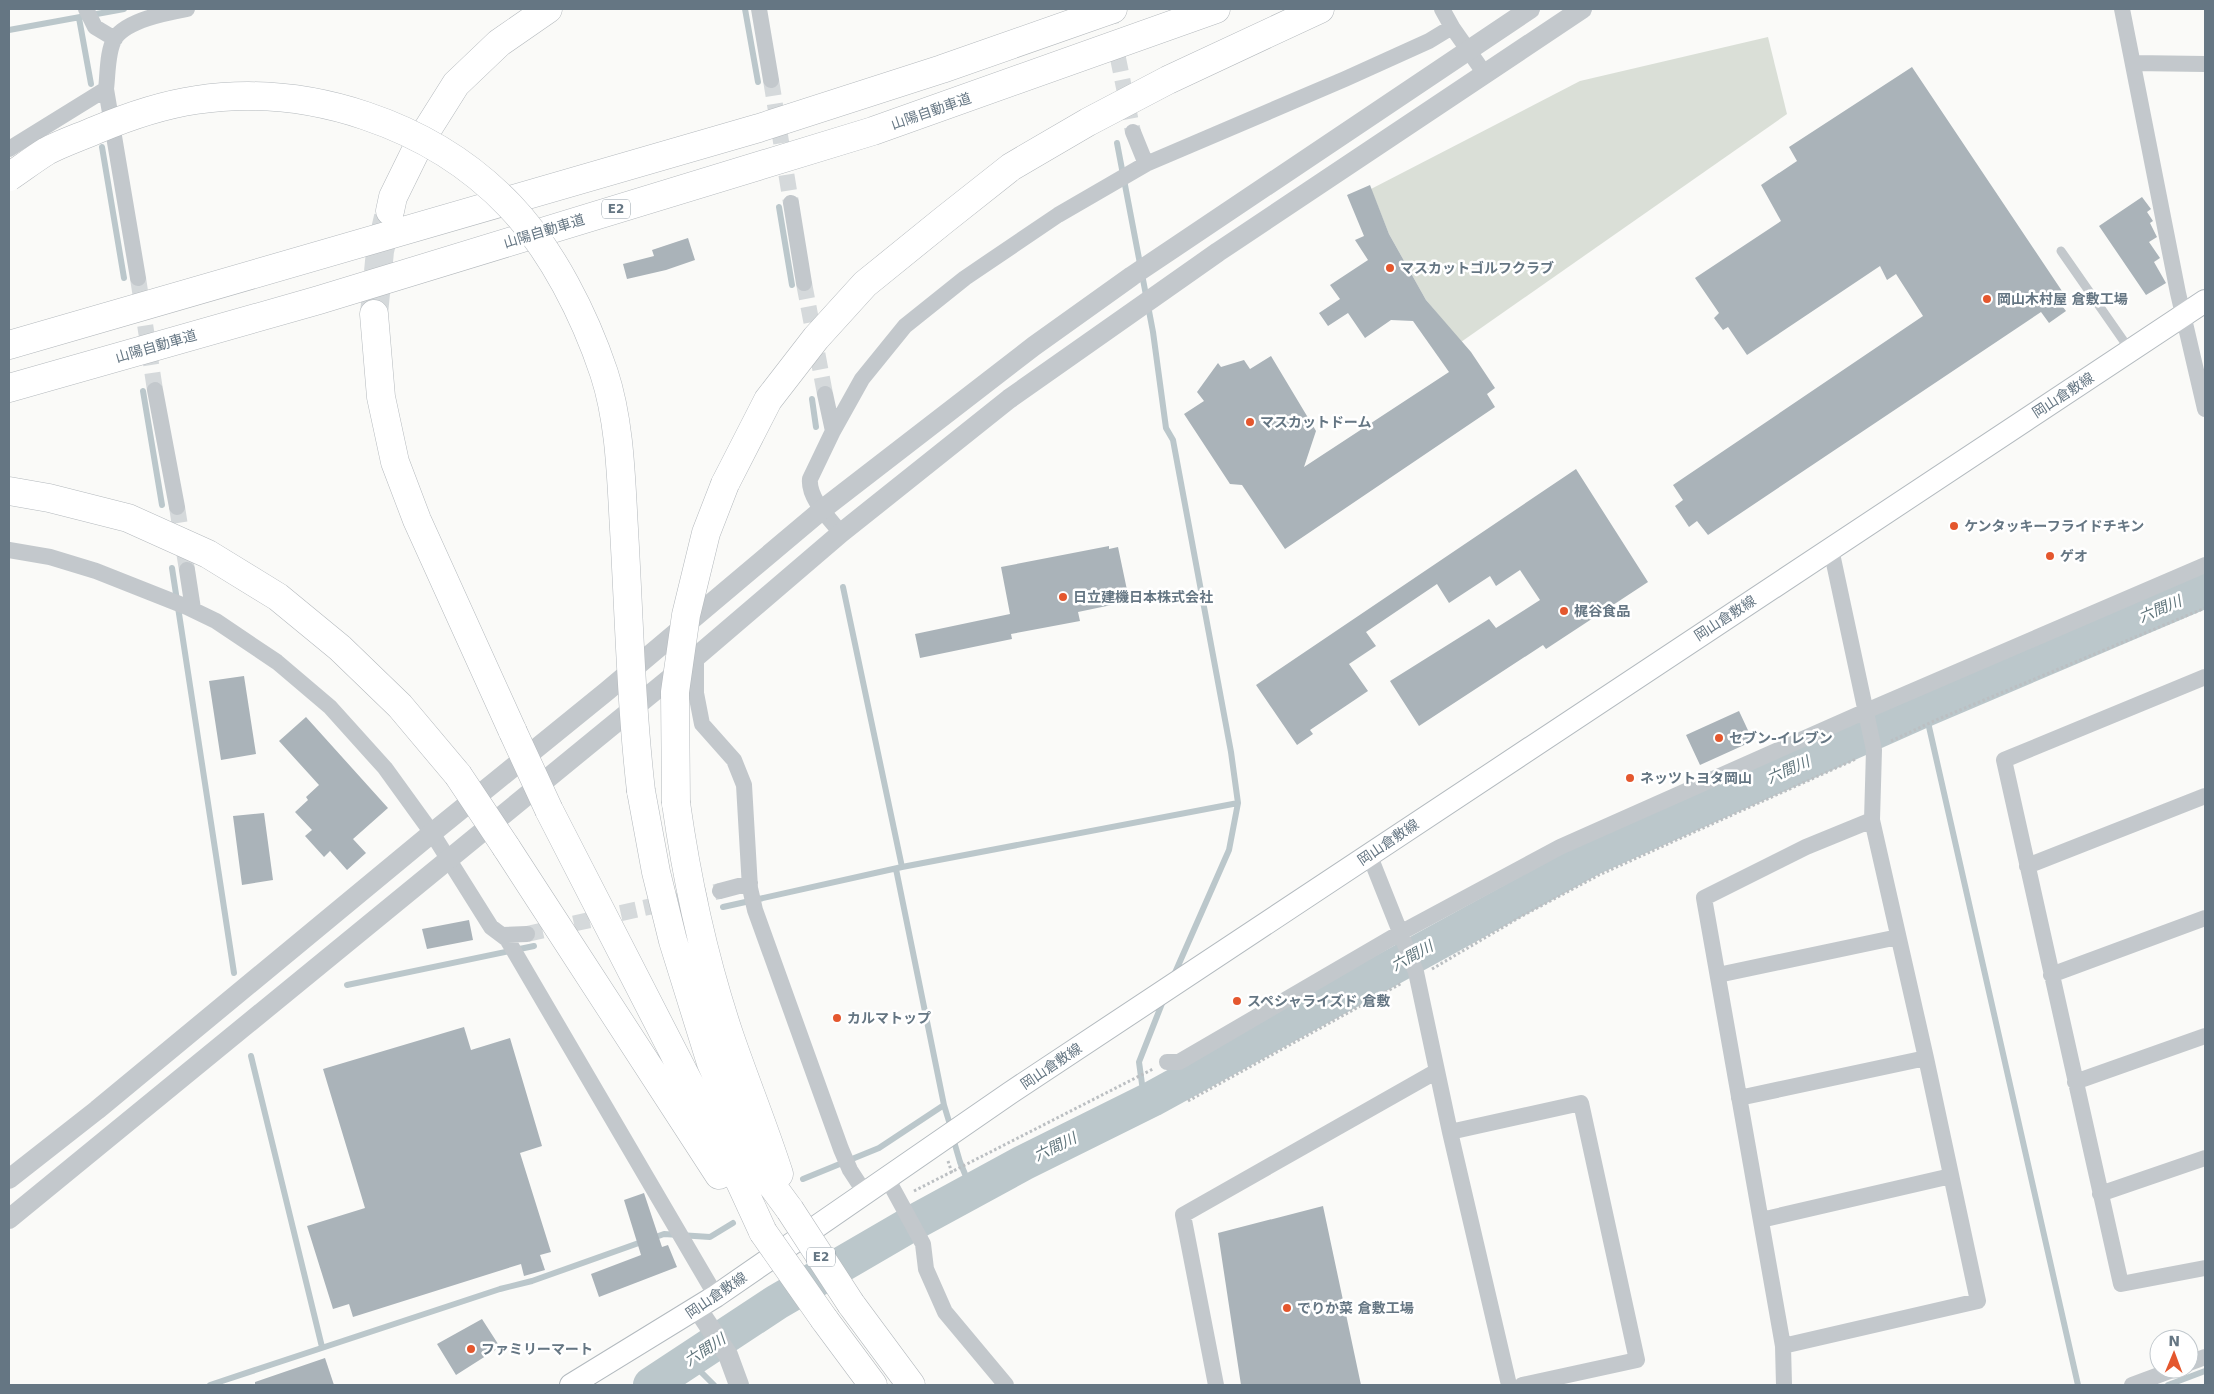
<svg xmlns="http://www.w3.org/2000/svg" width="2214" height="1394" font-family="'DejaVu Sans','Noto Sans JP',sans-serif">
<style>
.green{fill:#dadfd7}
.lines{fill:none;stroke-linecap:round;stroke-linejoin:round}
.stream{stroke:#bbc7cb;stroke-width:6}
.river{stroke:#bbc7cb;stroke-width:36}
.building{fill:#aab3b9}
.minor-tunnel{stroke:#d5d9db;stroke-width:16;stroke-dasharray:16 8;stroke-linecap:butt}
.motorway-tunnel{stroke:#d5d9db;stroke-width:28;stroke-dasharray:28 14;stroke-linecap:butt}
.secondary-casing{stroke:#b3babf;stroke-width:24}
.motorway-casing{stroke:#b4b9bd;stroke-width:29}
.path{stroke:#bbbfc2;stroke-width:3;stroke-dasharray:2.5 2.5;stroke-linecap:butt}
.service{stroke:#c3c8cc;stroke-width:9}
.minor{stroke:#c3c8cc;stroke-width:16}
.tertiary{stroke:#c3c8cc;stroke-width:20}
.secondary{stroke:#fff;stroke-width:22}
.motorway{stroke:#fff;stroke-width:28}
.motorway-bridge-casing{stroke:#b4b9bd;stroke-width:29;stroke-linecap:butt}
.motorway-bridge{stroke:#fff;stroke-width:28}
.poi-dot{fill:#e4572e;stroke:#fff;stroke-width:2}
.labels{text-anchor:middle;dominant-baseline:central;stroke-width:5;stroke-linejoin:round;paint-order:stroke}
.shield{fill:#fff;stroke:#939fa8;stroke-width:1}
.shield-label{font-size:12px;font-weight:bold;fill:#657683}
.street-label{font-size:14px;fill:#657683;stroke:#fff}
.poi-label{font-size:14px;font-weight:bold;fill:#657683;stroke:#fff;text-anchor:start}
.water-label{font-size:15px;font-style:italic;fill:#60757c;stroke:#fff}
</style>
<rect width="100%" height="100%" fill="#fafaf8"/>
<path class="green" d="M1768,37L1787,114L1461,342L1426,300L1389,234L1371,189L1580,81Z"/>
<g class="lines">
<path class="stream" d="M745,9L758,82
M79,18L91,84
M9,30L124,9
M1117,143L1153,332L1166,428L1173,440L1231,752L1238,803L1229,850L1174,975
M102,147L124,278
M779,207L792,285
M143,391L162,505
M812,399L816,427
M172,568L234,973
M843,587L902,867
M1925,709L2078,1385
M723,907L902,867L1238,803
M347,985L534,946
M251,1056L322,1347
M1152,1099L1142,1084L1139,1062L1163,1001
M944,1105L951,1128
M953,1138L960,1162L972,1191
M803,1179L879,1148L944,1105L896,869
M690,1361L714,1385
M210,1385L500,1289L532,1281L664,1234L710,1237L733,1223
M2168,1385L2205,1371"/>
<path class="river" d="M651,1385L777,1302L911,1224L1023,1163L1152,1099L1593,857L1925,709L2205,590"/>
</g>
<path class="building" d="M1912,67L2066,297L2059,302L2066,311L2049,323L2041,312L1708,535L1697,521L1689,527L1675,506L1683,500L1673,485L1923,316L1896,274L1887,280L1880,266L1747,355L1728,327L1723,330L1714,318L1719,313L1695,278L1781,221L1761,185L1797,161L1789,147Z
M1370,185L1389,234L1426,300L1471,352L1495,388L1487,394L1495,407L1285,549L1242,485L1230,484L1184,414L1204,401L1197,392L1218,363L1221,367L1244,360L1250,369L1271,356L1316,431L1304,467L1449,372L1413,321L1391,320L1365,338L1348,313L1328,326L1319,313L1340,299L1330,285L1368,260L1355,240L1364,236L1347,195Z
M2142,197L2151,209L2147,212L2153,221L2150,223L2157,237L2149,242L2160,258L2154,262L2166,283L2146,295L2099,226Z
M688,238L695,260L666,270L627,279L623,264L654,256L652,250Z
M1576,469L1648,582L1546,649L1543,645L1419,726L1390,681L1489,619L1496,628L1540,600L1520,570L1496,586L1490,576L1449,603L1437,584L1366,632L1376,646L1349,664L1368,691L1310,730L1313,734L1297,745L1256,685Z
M1109,546V549L1118,547L1127,590L1119,591L1121,603L1078,612L1080,621L1011,634L1012,639L920,658L915,634L1010,614L1001,567Z
M244,676L256,754L221,760L209,681Z
M1739,711L1753,741L1700,765L1686,735Z
M306,717L388,808L353,839L366,853L347,870L330,851L324,857L305,836L312,830L295,812L308,800L306,797L319,785L279,741Z
M264,813L273,880L242,885L233,816Z
M469,920L473,940L427,949L422,929Z
M464,1027L471,1050L510,1038L542,1146L520,1153L551,1252L540,1255L545,1270L524,1276L521,1264L353,1317L349,1304L333,1309L307,1226L365,1208L323,1069Z
M644,1193L662,1247L668,1245L677,1267L599,1297L591,1274L641,1255L624,1200Z
M1323,1206L1361,1385H1241L1218,1233Z
M482,1319L500,1347L456,1375L437,1344Z
M325,1358L334,1385H255V1382Z"/>
<g class="lines">
<path class="minor-tunnel" d="M1108,9L1133,132
M771,80L791,203
M138,278L155,390
M804,283L825,394
M177,507L187,570
M527,934L720,891"/>
<path class="motorway-tunnel" d="M374,314L380,251L388,217"/>
<g class="secondary-casing">
<path id="secondary" d="M571,1385L716,1296L1010,1093L2205,301"/>
</g>
<g class="motorway-casing">
<path id="motorway" d="M390,211L393,197L422,138L456,84L499,43L548,9
M374,314L381,397L395,462L417,520L513,732
M9,345L759,128L942,69L1113,9
M9,388L319,300L873,131L1216,9
M725,484L768,400L816,338L865,284L944,220L1011,167L1088,122L1168,80L1320,9
M9,491L49,498L128,518L208,554L278,597L340,648L400,706L458,775
M641,791L656,872L673,941L711,1063L757,1165L790,1210
M676,803C687,881 704,959 729,1034C745,1081 764,1127 779,1174
M549,810L740,1182L763,1232
M506,847L719,1175
M851,1304L911,1385
M824,1319L873,1385"/>
</g>
<path class="path" d="M1891,741L1936,720L2205,608
M1432,969L1522,916L1599,875L1856,759
M1188,1101L1402,983
M948,1161L952,1173
M914,1191L1153,1069"/>
<path class="service" d="M2061,251L2130,350"/>
<path class="minor" d="M86,9L95,27L115,39
M759,9L771,80
M1442,9L1452,27
M2122,9L2178,293L2205,409
M2133,63L2205,64
M106,89L138,278
M1133,132L1146,164
M9,149L106,89C108,74 107,51 115,38C128,20 166,13 187,9
M791,203L804,283
M155,390L177,507
M825,394L833,431
M841,533C829,518 808,498 810,479L833,431L862,379L905,326L965,278L1058,215L1146,164L1345,79L1429,41L1452,27L1485,74
M1831,549L1874,750L1872,820L1926,1058L1978,1301L1783,1346L1704,898L1806,847L1872,820
M9,550L50,557L96,571L187,607L216,621L277,662L330,707L385,768L432,833L491,927L507,939L716,1296
M187,570L193,609
M696,657V693L702,724L734,760L744,785L750,888L755,910L841,1149L850,1170L865,1193
M2205,677L2004,760L2121,1284L2205,1268
M1369,854L1416,972L1450,1132L1509,1385
M2027,866L2205,796
M720,891L750,883
M502,935L527,934
M1718,975L1898,937
M2051,975L2205,918
M1167,1062H1179L1400,933L1560,847L1866,711L2205,565
M2075,1082L2205,1036
M1739,1098L1926,1058
M1450,1132L1581,1103L1637,1360L1522,1385
M887,1178L923,1244L926,1269L945,1312L1006,1385
M2100,1194L2205,1158
M1761,1220L1951,1176
M1783,1346L1784,1385
M2189,1363L2205,1357
M1216,1385L1183,1215L1437,1071
M2132,1385L2175,1369"/>
<path class="tertiary" d="M9,1179L97,1110L432,833L607,691L823,509L1034,346L1132,276L1530,9
M9,1219L696,657L841,533L1009,399L1218,252L1582,9
M697,1308L728,1355L739,1385"/>
<use href="#secondary" class="secondary"/>
<use href="#motorway" class="motorway"/>
<g class="motorway-bridge-casing">
<path id="motorway-bridge" d="M9,177C21,169 34,159 47,151C62,143 80,137 96,130C127,117 162,105 196,100C308,83 432,124 510,206C552,250 585,316 604,373C620,422 621,477 624,529C629,616 631,704 641,791
M513,732L549,810
M458,775L506,847
M676,803L675,692L686,615L706,533L725,484
M790,1210L851,1304
M763,1232L824,1319"/>
</g>
<use href="#motorway-bridge" class="motorway-bridge"/>
</g>
<g class="poi-dot">
<circle cx="1390" cy="268" r="5"/>
<circle cx="1987" cy="299" r="5"/>
<circle cx="1250" cy="422" r="5"/>
<circle cx="1954" cy="526" r="5"/>
<circle cx="2050" cy="556" r="5"/>
<circle cx="1063" cy="597" r="5"/>
<circle cx="1564" cy="611" r="5"/>
<circle cx="1719" cy="738" r="5"/>
<circle cx="1630" cy="778" r="5"/>
<circle cx="1237" cy="1001" r="5"/>
<circle cx="837" cy="1018" r="5"/>
<circle cx="1287" cy="1308" r="5"/>
<circle cx="471" cy="1349" r="5"/>
</g>
<g class="labels">
<g class="shield">
<rect x="602" y="199.5" width="28" height="19" rx="4"/>
<rect x="807" y="1247.5" width="28" height="19" rx="4"/>
</g>
<g class="shield-label">
<text x="616" y="209">E2</text>
<text x="821" y="1257">E2</text>
</g>
<g class="street-label">
<text transform="translate(931 111) rotate(-19)">山陽自動車道</text>
<text transform="translate(544 231) rotate(-17)">山陽自動車道</text>
<text transform="translate(156 346) rotate(-16)">山陽自動車道</text>
<text transform="translate(2063 395) rotate(-33)">岡山倉敷線</text>
<text transform="translate(1725 618) rotate(-33)">岡山倉敷線</text>
<text transform="translate(1388 842) rotate(-34)">岡山倉敷線</text>
<text transform="translate(1051 1066) rotate(-34)">岡山倉敷線</text>
<text transform="translate(716 1295) rotate(-34)">岡山倉敷線</text>
</g>
<g class="poi-label">
<text x="1400" y="268">マスカットゴルフクラブ</text>
<text x="1997" y="299">岡山木村屋 倉敷工場</text>
<text x="1260" y="422">マスカットドーム</text>
<text x="1964" y="526">ケンタッキーフライドチキン</text>
<text x="2060" y="556">ゲオ</text>
<text x="1073" y="597">日立建機日本株式会社</text>
<text x="1574" y="611">梶谷食品</text>
<text x="1729" y="738">セブン-イレブン</text>
<text x="1640" y="778">ネッツトヨタ岡山</text>
<text x="1247" y="1001">スペシャライズド 倉敷</text>
<text x="847" y="1018">カルマトップ</text>
<text x="1297" y="1308">でりか菜 倉敷工場</text>
<text x="481" y="1349">ファミリーマート</text>
</g>
<g class="water-label">
<text transform="translate(2160 609) rotate(-23)">六間川</text>
<text transform="translate(1788 770) rotate(-24)">六間川</text>
<text transform="translate(1412 956) rotate(-29)">六間川</text>
<text transform="translate(1055 1147) rotate(-26)">六間川</text>
<text transform="translate(705 1350) rotate(-33)">六間川</text>
</g>
</g>
<rect width="2214" height="1394" fill="none" stroke="#657683" stroke-width="20"/>
<g transform="translate(2174 1354) rotate(1)"><circle r="24" fill="#ffffff" stroke="#c1c8cd"/>
<path d="M0-4L9 19L0 12L-9 19Z" fill="#e4572e"/>
<text y="-8" font-size="14" font-weight="bold" text-anchor="middle" fill="#657683">N</text>
</g>
</svg>
